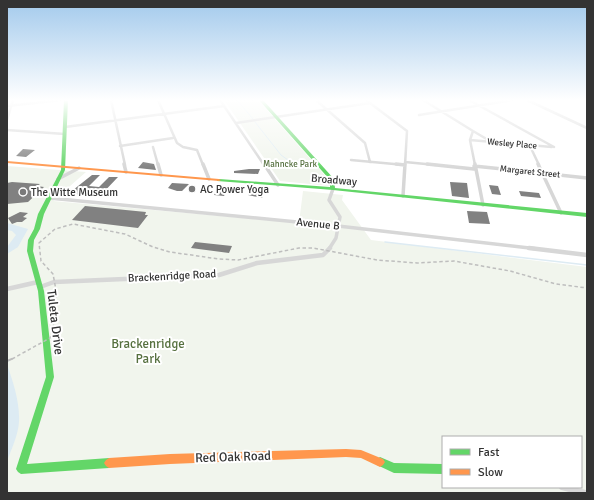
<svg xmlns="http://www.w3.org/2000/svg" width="594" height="500" font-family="Signika,sans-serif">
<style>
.green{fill:#f1f5ed;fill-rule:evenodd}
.water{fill:#ddebf3}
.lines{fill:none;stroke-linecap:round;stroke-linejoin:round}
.stream-far1{stroke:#ddebf3;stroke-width:1}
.stream{stroke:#ddebf3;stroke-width:1.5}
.building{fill:#818181}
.street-far3{stroke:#d7d7d7;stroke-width:2.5}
.street-far2{stroke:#d7d7d7;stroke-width:3.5}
.street-far1{stroke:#d7d7d7;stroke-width:4.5}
.street{stroke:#d7d7d7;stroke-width:6}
.fast{fill:#63d668;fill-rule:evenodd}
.slow{fill:#ff974d;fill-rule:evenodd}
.rail-far1{stroke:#bebebe;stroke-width:1.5;stroke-dasharray:3.5 2.5;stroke-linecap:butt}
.rail{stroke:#bebebe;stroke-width:2;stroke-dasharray:6 4.5;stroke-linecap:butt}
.poi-dot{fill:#7a7a7a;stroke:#fff;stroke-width:1.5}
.labels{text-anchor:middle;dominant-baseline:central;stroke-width:4;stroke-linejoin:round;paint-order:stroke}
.far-street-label{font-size:9px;fill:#333;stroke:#fff}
.far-park-label{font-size:9px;fill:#56703f;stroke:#fff}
.street-label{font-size:11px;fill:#333;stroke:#fff}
.poi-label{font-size:11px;fill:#333;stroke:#fff;text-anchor:start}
.near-street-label{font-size:13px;fill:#333;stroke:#fff}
.near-park-label{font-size:13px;fill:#56703f;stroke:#fff}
</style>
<rect width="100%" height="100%" fill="#fff"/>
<path class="green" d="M224,100H258L330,181V186L280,181Z
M7,166L86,172L53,201L299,223L303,191L343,195L342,200L371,240L587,267V493H7ZM443,437H581V487H443Z"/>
<path class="water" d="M7,223L28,229L18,247L7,254V247L16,235L12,231L7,230Z
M7,364C13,382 20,402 19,422C18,435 12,448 7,461Z"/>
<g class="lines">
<path class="stream-far1" d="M237,100L253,119
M255,122L281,155L295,165"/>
<path class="stream" d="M385,242L587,265"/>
</g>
<path class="building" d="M23,149L35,150L26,157L16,156Z
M143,162L154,164L156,170L138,168Z
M249,169H260L258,174L234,173V171Z
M92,175H100L89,186L99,187L109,177H118L99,197L68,194Z
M12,182L40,184L37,186L44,187L28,202L7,204V183Z
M450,182L467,183L469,198L452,196Z
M172,183L189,184L182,191H177L168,188Z
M489,185L498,186L501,195L492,194Z
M219,187L228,188L224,196L214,195Z
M251,189L265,190L262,198L248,195Z
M519,191L539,193L541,198L521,196Z
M85,206L146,212L145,215H148L138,228L72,220Z
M467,211L487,212L490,224L469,223Z
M20,212L28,213L23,217L27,218L22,222H17L12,224L8,218Z
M195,242L232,246L229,253L191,248Z"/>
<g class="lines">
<path class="street-far3" d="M111,100L125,165
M158,100L177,143L183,147L197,150L203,165
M220,100L264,165
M316,100L365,143L370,162
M366,100L407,131L405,165
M423,100L473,131L470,140L475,165
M469,100L554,147
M527,100L587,128
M7,106L61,100
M419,115L513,100
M7,120L13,100
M236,123L370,103
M65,127L224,106
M7,130L65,134
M473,131L490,141
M470,140L552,147
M120,146L173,138
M530,146L539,165
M153,147L158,165
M351,160L405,165
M405,162L436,165"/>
<path class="street-far2" d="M124,164L126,172
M158,164L161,175
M203,164L209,179
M264,164L278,185
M396,164L405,165
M427,164L474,169
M475,164L483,205
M538,164L561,213
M474,166L587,178
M58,179L79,168
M403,196L405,164
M49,198L338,226L538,249
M329,249L336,238L340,217L329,200L333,189"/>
<path class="street-far1" d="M529,248L587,255
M40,287L54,282L219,275L257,263L323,255L330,248
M7,289L38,282"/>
<path class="street" d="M562,487L585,493"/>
<path class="fast" d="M64,100H68L65,170L44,214L40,229L34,240L33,251L44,291L54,377L27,464L109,458L112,460L114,463L112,466L109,468L21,474L18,472L16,469L46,377L38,291L27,251L28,240L34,229L38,214L61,170Z
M259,100H263L334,179L335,188L587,213V217L333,190L217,181V179H219L330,187V180Z
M380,457L394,463L443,464V474L394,473L377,465L375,462L377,459Z"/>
<path class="slow" d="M7,161L219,179L221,180L219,181L7,163Z
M346,449L361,450L383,459L385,462L383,465L380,467L361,458L346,457L170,464L109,468L106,466L104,463L106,460L109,458L170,454Z"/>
<path class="rail-far1" d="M12,359L50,338L53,332L56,290L53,274L41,261L39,243L55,229L73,224L125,234L153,247L170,252L219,259L238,260L299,248H313L377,260L417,263L454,261L510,271L556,284L587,288"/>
<path class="rail" d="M7,361L14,358"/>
</g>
<linearGradient id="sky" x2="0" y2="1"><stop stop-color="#a3caec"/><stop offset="0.59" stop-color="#fff"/><stop offset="1" stop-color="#fff" stop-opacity="0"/></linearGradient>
<rect width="594" height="170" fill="url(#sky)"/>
<g class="poi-dot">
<circle cx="192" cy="189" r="4"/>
<circle cx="23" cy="192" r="4"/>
</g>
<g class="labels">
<g class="far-street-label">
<text transform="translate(512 144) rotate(5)">Wesley Place</text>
<text transform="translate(530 172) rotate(6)">Margaret Street</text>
</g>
<g class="far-park-label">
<text x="290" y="164">Mahncke Park</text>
</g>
<g class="street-label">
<text transform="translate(334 180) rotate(5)">Broadway</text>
<text transform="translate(318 224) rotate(6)">Avenue B</text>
<text transform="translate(172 276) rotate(-3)">Brackenridge Road</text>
</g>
<g class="poi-label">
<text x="200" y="189">AC Power Yoga</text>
<text x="31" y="192">The Witte Museum</text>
</g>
<g class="near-street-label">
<text transform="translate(55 322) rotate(83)">Tuleta Drive</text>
<text transform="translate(233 457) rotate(-2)">Red Oak Road</text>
</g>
<g class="near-park-label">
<text x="148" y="344">Brackenridge<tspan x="148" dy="15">Park</tspan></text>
</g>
</g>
<rect width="594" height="500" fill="none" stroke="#333333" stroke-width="16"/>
<rect x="442" y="436" width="140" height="52" fill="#ffffff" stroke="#adadad"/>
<rect x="450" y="449" width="20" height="6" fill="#63d668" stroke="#adadad"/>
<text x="478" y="456" font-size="12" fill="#333333">Fast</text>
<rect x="450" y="469" width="20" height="6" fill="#ff974d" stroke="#adadad"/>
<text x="478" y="476" font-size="12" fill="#333333">Slow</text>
</svg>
